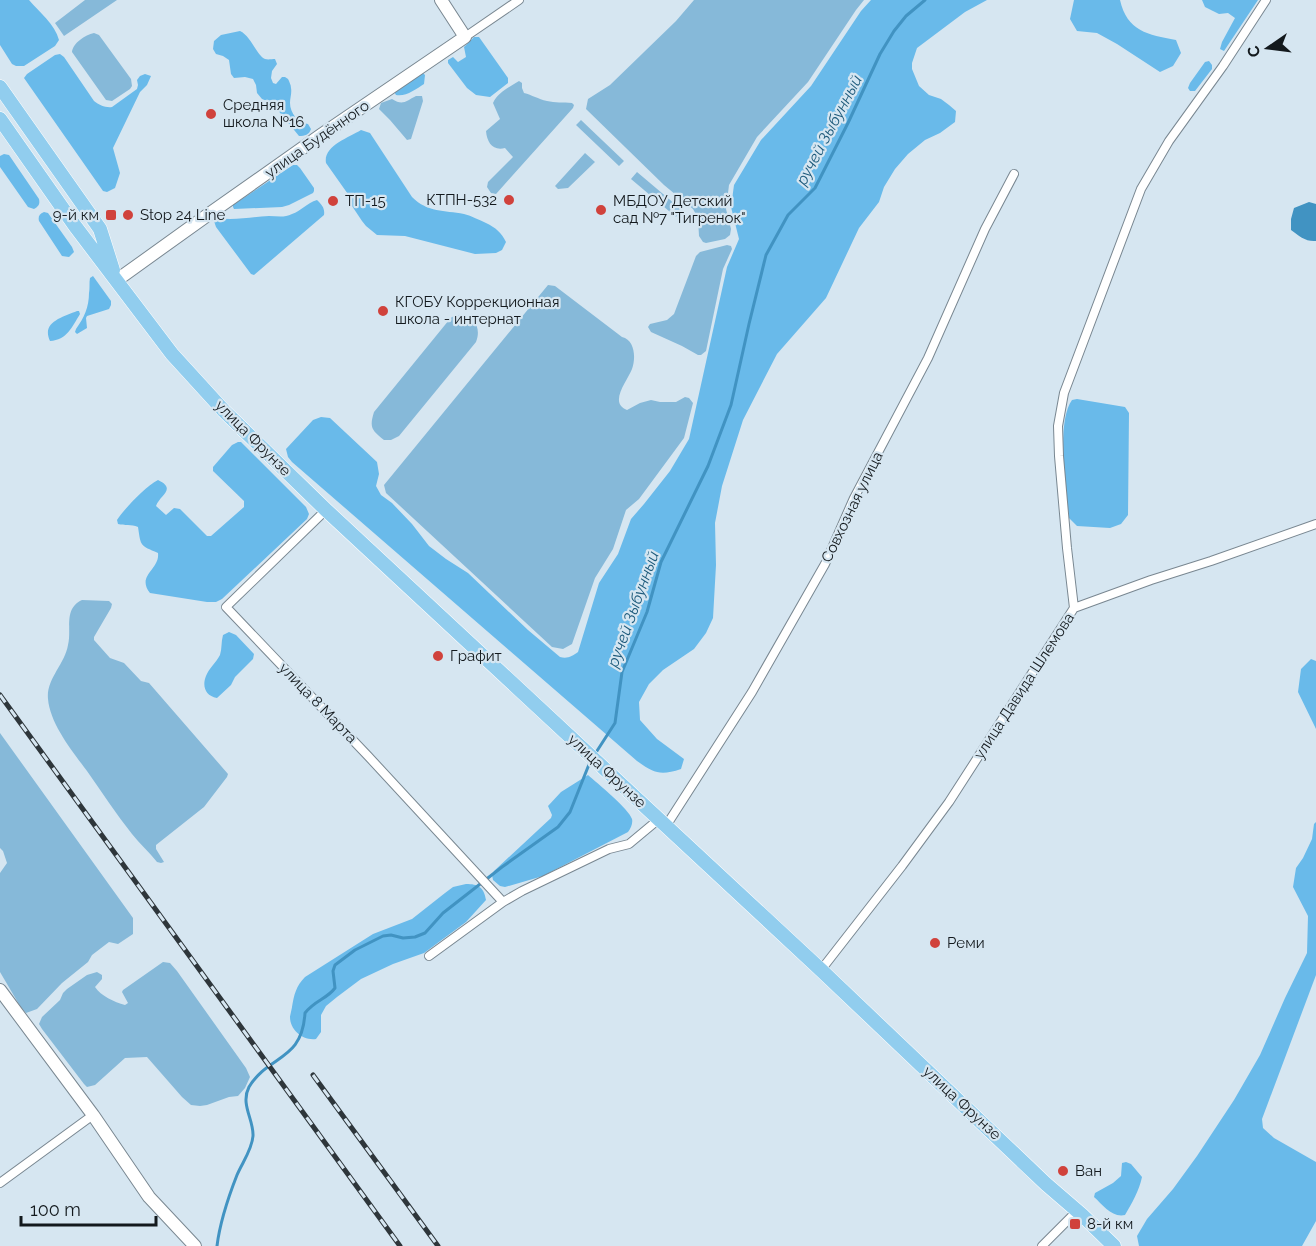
<svg xmlns="http://www.w3.org/2000/svg" width="1316" height="1246" font-family="Raleway,sans-serif">
<style>
.green{fill:#86b9d9}
.forest{fill:#69baea}
.water{fill:#4193c2}
.lines{fill:none;stroke-linecap:round;stroke-linejoin:round}
.stream{stroke:#4193c2;stroke-width:3}
.minor-casing{stroke:#798791;stroke-width:10}
.secondary-casing{stroke:#798791;stroke-width:14}
.primary-casing{stroke:#fff;stroke-width:15}
.minor{stroke:#fff;stroke-width:8}
.secondary{stroke:#fff;stroke-width:12}
.primary{stroke:#91cdee;stroke-width:14}
.rail-casing{stroke:#2e363b;stroke-width:5}
.rail{stroke:#d6e6f1;stroke-width:3;stroke-dasharray:9;stroke-linecap:butt}
.poi-dot{fill:#d0423c;stroke:#d6e6f1;stroke-width:2}
.labels{text-anchor:middle;dominant-baseline:central;stroke-width:4.5;stroke-linejoin:round;paint-order:stroke}
.poi-label{font-size:15px;fill:#13191d;stroke:#d6e6f1;text-anchor:start}
.street-label{font-size:15px;fill:#13191d;stroke:#d6e6f1}
.water-label{font-size:16px;font-style:italic;fill:#1d5a7b;stroke:#d6e6f1}
</style>
<rect width="100%" height="100%" fill="#d6e6f1"/>
<path class="green" d="M85,0H117L64,36L55,23Z
M694,0H864L856,10L808,82L757,137L729,185L726,209L731,229L730,235L725,239L706,243L703,242L699,236L698,218L693,209L664,185L586,109L588,99L610,85L676,21Z
M94,33L99,35L131,79L132,86L130,89L112,101L106,100L72,52C73,43 85,35 94,33Z
M519,81L522,83V88L524,93C532,95 538,99 547,101C555,103 563,102 572,103L574,105L573,108L496,194L491,193L487,187L488,182L513,157L505,148C493,151 487,143 486,131L500,119L493,103C498,92 510,87 519,81Z
M416,96H422L423,101L411,139L407,140L390,120L379,109L381,103L392,99C403,106 406,101 416,96Z
M581,120L624,161L619,166L576,125Z
M585,153L595,162L568,188L558,189L555,186Z
M637,172L682,210L676,217L631,179Z
M727,245L731,246L732,249L723,269L706,351L701,355H698L682,346L651,332L648,327L650,324L667,320L674,314L696,256L700,252Z
M548,285L555,286L622,337C635,340 636,358 632,369C628,380 608,403 627,410L640,403L651,400L660,402H676L685,397L689,398L693,403L684,438L639,499L626,510L613,549L595,578L572,644L563,649L552,647L386,493L384,485Z
M462,314C476,317 481,330 476,342L399,436L391,440H384C372,430 369,428 374,412L449,320L452,317Z
M82,600L109,601L112,604L111,608L94,637V640L110,658L124,663L141,681L149,683L228,774L227,777L204,807L156,845V849L164,862L161,863L157,862C149,852 140,844 132,834C116,814 102,792 87,771C73,752 50,724 48,699C46,679 65,664 68,645C72,629 63,609 82,600Z
M0,733L133,918V934L118,944L109,942L92,955L88,962L62,983L37,1009L26,1013L20,1006L0,972V873L7,863L3,851L0,848Z
M163,962L170,963L177,971L246,1068L250,1077L245,1088L238,1096L229,1097L207,1105L200,1106L191,1105L182,1097L147,1057L125,1058L95,1085L87,1087L84,1084L42,1029L39,1024L42,1017L60,1000L63,993L67,989L87,975L97,972L102,975V979L95,987C101,996 114,1002 125,1005L128,1003L122,992L123,990Z"/>
<path class="forest" d="M0,0H29C39,12 55,24 59,40L55,46L24,66H16L12,64L0,45Z
M871,0H987L965,12L917,48L912,63V69L919,86L929,95L941,99L949,105L956,111L955,122L940,133L925,140L908,154L895,169L884,187L879,202L859,228L826,298L777,354L743,420L722,486L715,523L716,565L713,618L706,633L694,649L663,670L649,684L639,702L640,720L657,739L684,759L681,769C660,776 654,773 637,761L292,462L288,457L286,449L313,420L321,417L330,418L377,462L379,474L376,486L381,495L392,503L412,524L429,546L446,559L468,573L528,630L560,657C568,659 572,656 578,652L599,583L618,554L631,519L644,504L670,471L689,439L727,267L739,239L731,207L734,185L761,140L811,86L861,11Z
M1074,0H1120C1127,31 1148,35 1176,40L1181,53L1173,66L1160,72L1117,44L1097,33L1077,31L1070,19Z
M1202,0H1258L1224,51L1220,49L1222,42L1235,18L1228,13L1219,14L1205,7Z
M240,31C251,36 257,56 265,59C268,60 272,59 275,59L277,64L272,71L271,78L273,83L276,84L282,77H285L288,79C289,81 291,85 291,88C292,93 290,98 290,103C290,113 298,123 308,124L311,129C309,135 305,136 299,136L272,103L262,99L257,93L256,85L253,79L245,77L234,78L231,74L229,60L223,56L216,54L213,49L214,41L221,35Z
M474,37H479L508,78V83L490,97L476,95L467,88L448,63V60L453,57L458,62L466,57L464,47Z
M60,54L64,57L94,101C99,105 106,108 112,107L137,89L138,85L137,80L140,76L145,74L151,76L147,85L140,92L113,148L120,173L115,188L107,192L103,191L24,78L27,74L55,55Z
M1209,61L1212,65V69L1195,91H1190L1188,88L1190,83L1205,62Z
M422,72L425,75L424,84C416,89 406,97 396,95L393,90Z
M361,130L370,133L412,197C428,213 444,210 464,214C472,216 479,220 486,223C496,228 501,232 506,242L502,250L496,253L475,254L405,236L377,235L366,226L362,221L352,206L350,197L326,163C323,146 348,138 361,130Z
M4,154L9,155L39,199C40,204 39,206 34,209L28,207L0,167V156Z
M293,165H297L300,168L314,188V191L313,193L289,205L282,207L234,209L233,207V205Z
M317,200C322,205 325,208 324,215L254,275L251,274L216,227L214,221L216,218C234,221 251,217 269,216C277,216 284,218 292,214C301,211 307,203 317,200Z
M44,212L48,213L72,247L74,252L69,257L62,256L39,221C38,217 39,214 44,212Z
M93,276L111,301V305L109,309L87,316L86,318L87,328L77,334L75,332L76,329C84,318 89,307 89,293C90,287 89,283 90,278Z
M77,311H79L80,314C72,327 67,340 50,341C41,322 63,317 77,311Z
M1077,399L1125,407L1129,413L1128,515L1121,524L1110,528L1077,526L1069,518C1066,490 1056,422 1072,400Z
M238,442H241L306,507L309,514L307,519L222,599L216,602H207L150,593C136,575 160,570 158,553C140,545 141,547 138,527C131,524 125,526 118,524L117,520C125,508 145,487 158,480C177,489 160,495 156,506L166,515L174,508L180,509L207,536H211L244,507V501L213,471V467L232,445Z
M229,632L236,635L254,654L253,659L235,677L231,685L217,698C205,696 202,686 206,676C209,668 216,663 220,655C222,649 221,642 223,635Z
M1311,659L1316,661V729L1298,692L1301,669Z
M588,775C597,783 629,809 632,819C633,823 631,828 628,832L543,876L505,887L500,886L493,880L492,875L494,871L551,818L552,815L548,806L561,792Z
M1316,822V975L1262,1119L1263,1128L1274,1138L1316,1162V1221L1302,1246H1139L1137,1236L1147,1219L1173,1189L1197,1156L1234,1100L1260,1055L1285,998L1307,953L1308,916L1293,887L1296,868L1303,858L1312,839L1314,824Z
M466,884C478,884 484,887 486,900L466,922L424,953L393,964L361,979L337,997L326,1006L321,1015V1032L316,1039C303,1041 290,1030 290,1017C290,1016 292,1008 292,1007C294,995 296,986 305,977L373,934L412,919L445,893L453,887Z
M1126,1162L1131,1164L1142,1177C1139,1191 1132,1203 1125,1215C1112,1218 1103,1205 1094,1197L1095,1193L1113,1183L1121,1176L1122,1163Z"/>
<path class="water" d="M1309,202L1316,204V241C1306,242 1299,236 1291,230V219L1294,208Z"/>
<g class="lines">
<path class="stream" d="M595,754L615,723L622,672L647,612L661,562L708,466L731,405L749,324L766,255L788,215L815,188L848,123L880,54L894,31L906,16L925,0
M217,1246C220,1221 228,1198 237,1175C242,1163 252,1150 253,1136C254,1120 240,1104 249,1087C269,1054 302,1062 305,1013C315,1000 327,999 335,988L333,971L335,965L355,950L383,936L391,935L403,938L415,937L425,933L443,913L502,867L558,827L570,812L590,762"/>
<g class="minor-casing">
<path id="minor" d="M465,37L519,0
M326,510L226,607L368,756L503,902
M1074,608L1067,548L1059,456L1058,426L1064,393L1141,189L1169,141L1223,66L1266,0
M666,826L752,692L825,564L854,498L928,358L985,229L1014,174
M429,956L503,902L522,891L609,849L629,844L659,819
M821,970L902,866L949,802L1074,608L1151,580L1211,561L1316,524
M0,1183L93,1115
M1042,1246L1077,1211"/>
</g>
<g class="secondary-casing">
<path id="secondary" d="M117,280L209,214L321,135L465,37L441,0
M0,990L93,1115L149,1197L195,1246"/>
</g>
<g class="primary-casing">
<path id="primary" d="M0,87L100,229L113,270
M0,119L75,226L172,354L224,411L326,510L821,970L1046,1184L1082,1215L1114,1246"/>
</g>
<use href="#minor" class="minor"/>
<use href="#secondary" class="secondary"/>
<use href="#primary" class="primary"/>
<g class="rail-casing">
<path id="rail" d="M0,695L400,1246
M313,1075L438,1246"/>
</g>
<use href="#rail" class="rail"/>
</g>
<g class="poi-dot">
<circle cx="211" cy="114" r="6"/>
<circle cx="509" cy="200" r="6"/>
<circle cx="333" cy="201" r="6"/>
<circle cx="601" cy="210" r="6"/>
<rect x="105" y="209" width="12" height="12" rx="3"/>
<circle cx="128" cy="215" r="6"/>
<circle cx="383" cy="311" r="6"/>
<circle cx="438" cy="656" r="6"/>
<circle cx="935" cy="943" r="6"/>
<circle cx="1063" cy="1171" r="6"/>
<rect x="1069" y="1218" width="12" height="12" rx="3"/>
</g>
<g class="labels">
<g class="poi-label">
<text x="223" y="105">Средняя<tspan x="223" dy="17">школа №16</tspan></text>
<text x="497" y="200" text-anchor="end">КТПН-532</text>
<text x="345" y="201">ТП-15</text>
<text x="613" y="201">МБДОУ Детский<tspan x="613" dy="17">сад №7 "Тигренок"</tspan></text>
<text x="99" y="215" text-anchor="end">9-й км</text>
<text x="140" y="215">Stop 24 Line</text>
<text x="395" y="302">КГОБУ Коррекционная<tspan x="395" dy="17">школа - интернат</tspan></text>
<text x="450" y="656">Графит</text>
<text x="947" y="943">Реми</text>
<text x="1075" y="1171">Ван</text>
<text x="1087" y="1224">8-й км</text>
</g>
<g class="street-label">
<text transform="translate(317 139) rotate(-35)">улица Будённого</text>
<text transform="translate(253 438) rotate(45)">улица Фрунзе</text>
<text transform="translate(852 507) rotate(-64)">Совхозная улица</text>
<text transform="translate(1024 686) rotate(-57)">улица Давида Шлемова</text>
<text transform="translate(318 703) rotate(46)">улица 8 Марта</text>
<text transform="translate(607 771) rotate(43)">улица Фрунзе</text>
<text transform="translate(962 1103) rotate(43)">улица Фрунзе</text>
</g>
<g class="water-label">
<text transform="translate(829 130) rotate(-62)">ручей Зыбунный</text>
<text transform="translate(633 609) rotate(-70)">ручей Зыбунный</text>
</g>
</g>
<g transform="translate(1268 48) rotate(256)" stroke="#d6e6f1" stroke-width="4.5" paint-order="stroke">
<path d="M0-4.5L10 22L0 15L-10 22Z" fill="#13191d"/>
<text y="-9" font-size="16" font-weight="bold" text-anchor="middle" fill="#13191d">С</text>
</g>
<path d="M21 1216v9h135v-9" fill="none" stroke="#13191d" stroke-width="3"/>
<text x="30" y="1216" font-size="18" fill="#13191d" stroke="#d6e6f1" stroke-width="4.5" paint-order="stroke">100 m</text>
</svg>
